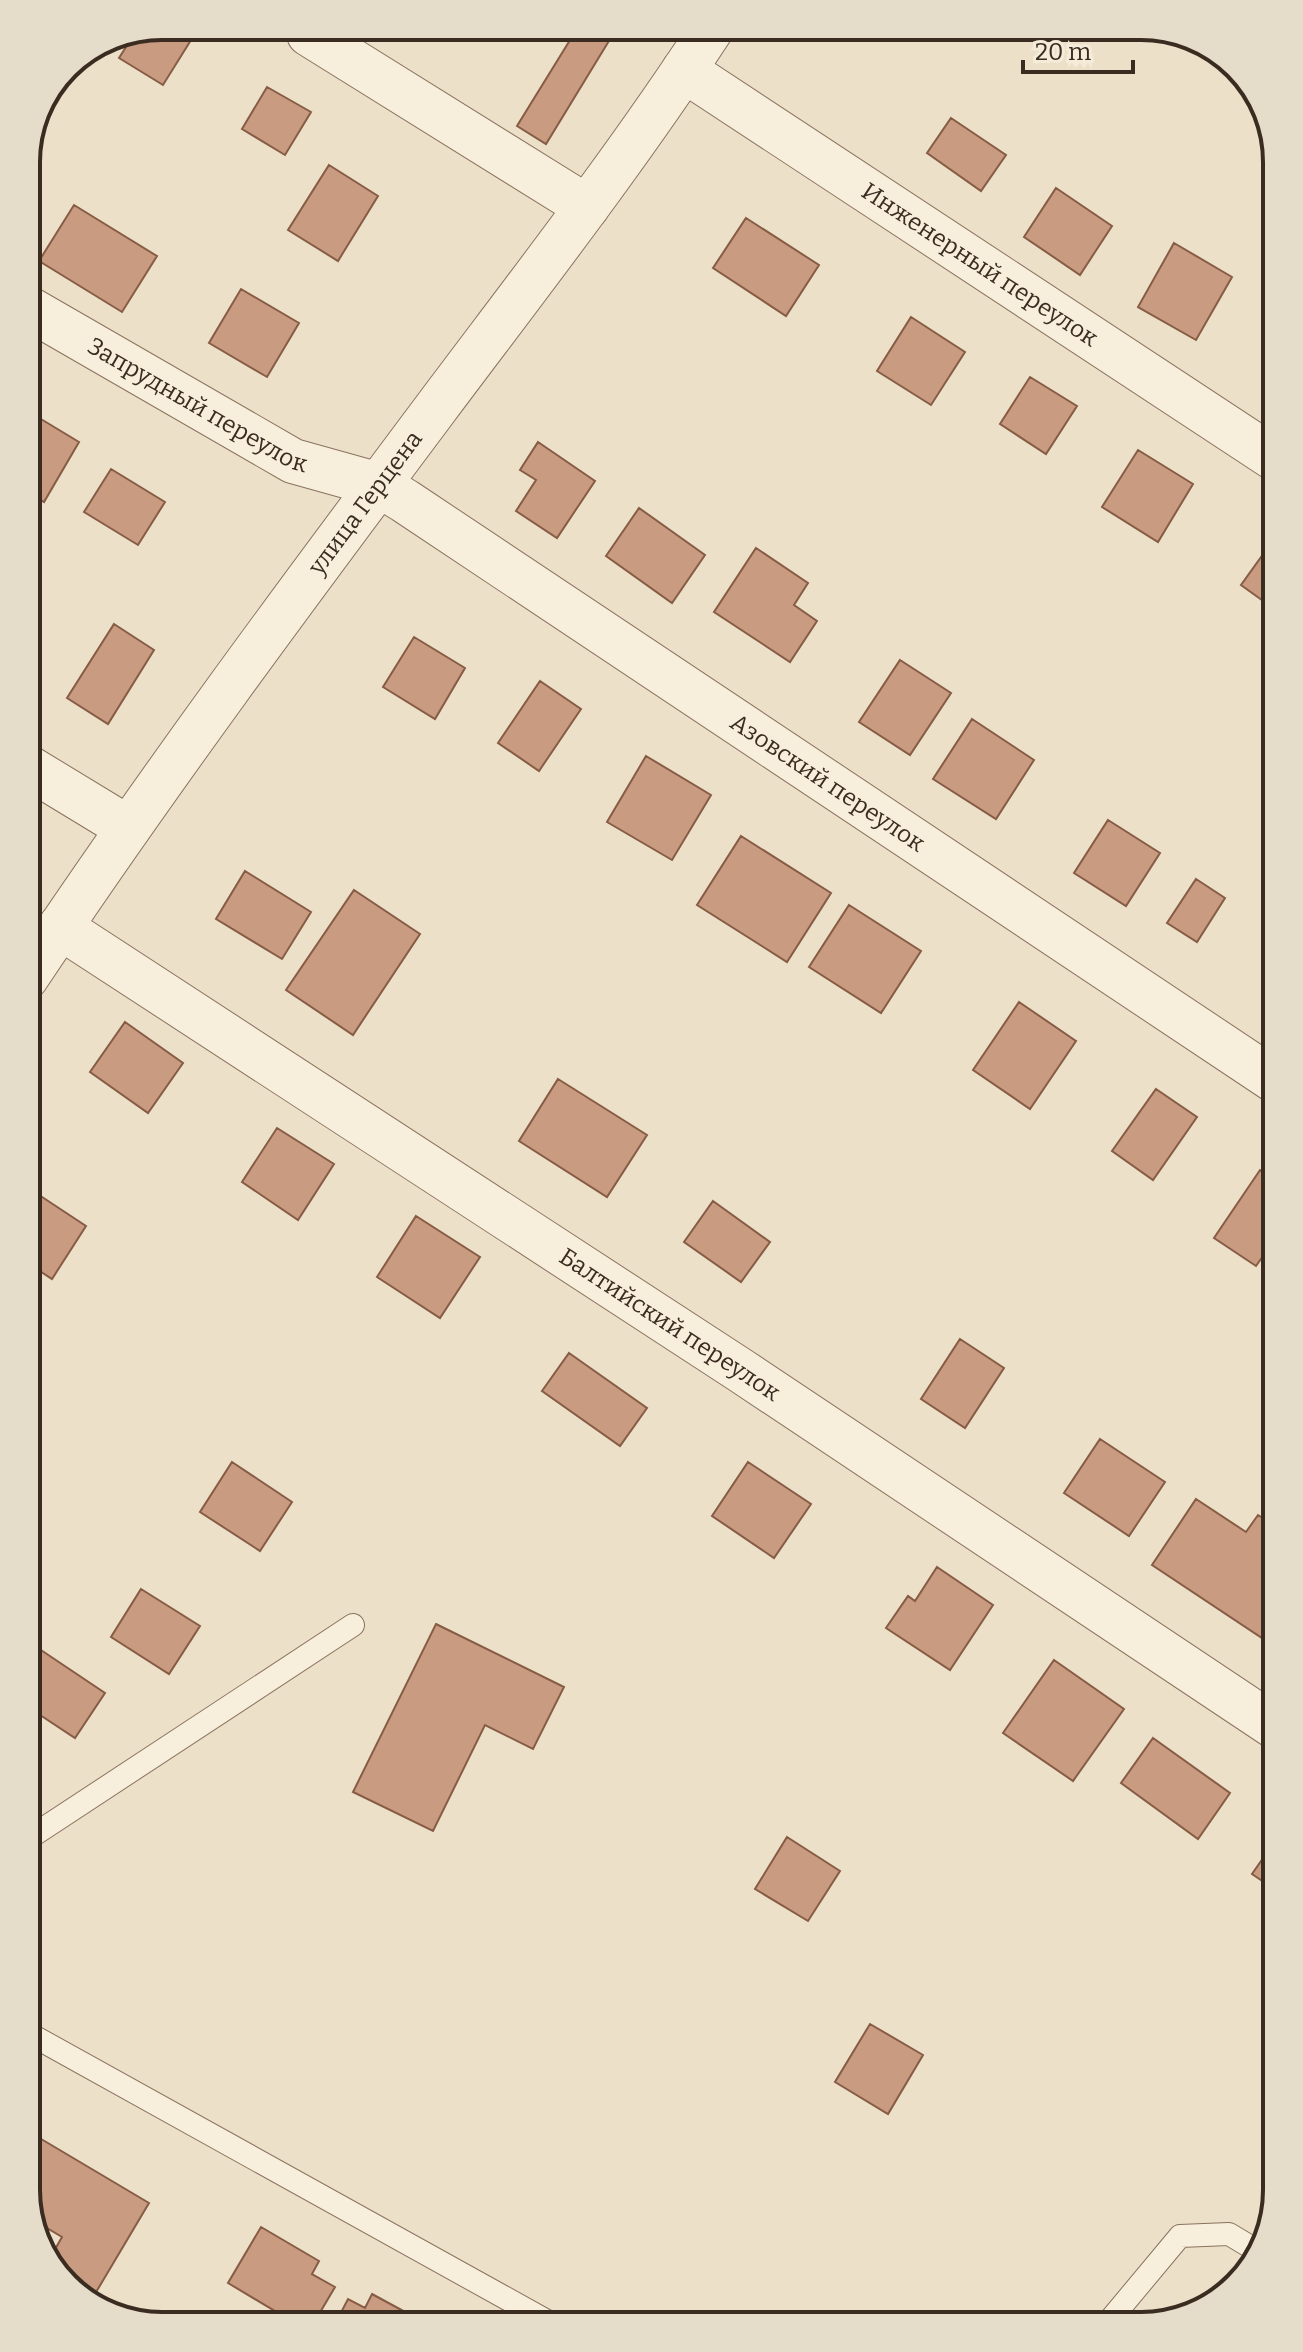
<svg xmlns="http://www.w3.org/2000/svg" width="1303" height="2352" font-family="Bitter,serif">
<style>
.building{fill:#c99b81;stroke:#875c45;stroke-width:2}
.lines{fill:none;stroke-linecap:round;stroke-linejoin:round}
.lane-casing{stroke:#89735e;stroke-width:24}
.street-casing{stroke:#89735e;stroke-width:46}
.lane{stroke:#f8eedc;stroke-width:22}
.street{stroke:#f8eedc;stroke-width:44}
.labels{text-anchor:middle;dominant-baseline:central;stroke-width:8;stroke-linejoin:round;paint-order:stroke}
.street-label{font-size:24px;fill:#3a2c21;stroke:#f5ebd9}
.rim{fill:none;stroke:#3a2c21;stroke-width:4}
</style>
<rect width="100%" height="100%" fill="#ede0c9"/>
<path class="building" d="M615,31L546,144L517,126L575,32Z
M133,36H185L191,40L163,85L119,58Z
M267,87L311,112L285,155L242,129Z
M951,118L1006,155L981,191L927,153Z
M329,165L378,196L338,261L288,230Z
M1056,188L1112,226L1080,275L1024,237Z
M74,205L157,256L122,312L39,261Z
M746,218L819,265L786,316L713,268Z
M1174,243L1232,277L1196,340L1138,307Z
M241,289L299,323L267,377L209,343Z
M911,317L965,352L931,405L877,371Z
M1030,377L1077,406L1046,454L1000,424Z
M26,410L79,442L44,502L26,491Z
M538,442L595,481L557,538L516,511L536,480L520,470Z
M1138,450L1193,484L1158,542L1102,507Z
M111,469L165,502L138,545L84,512Z
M639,508L705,555L672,603L606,556Z
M1274,539L1277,542V611L1241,585Z
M756,548L808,583L794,605L817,621L790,662L714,612Z
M114,624L154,650L108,724L67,698Z
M414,637L465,668L435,719L383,687Z
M900,660L951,693L910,755L859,722Z
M540,681L581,709L539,771L498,743Z
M972,719L1034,760L996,819L933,779Z
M646,756L711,795L672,860L607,822Z
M1108,820L1160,853L1126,906L1074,873Z
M741,836L831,893L787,962L697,905Z
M245,871L311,912L282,959L216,919Z
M1196,879L1225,898L1197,942L1167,923Z
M354,890L420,934L353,1035L286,990Z
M849,905L921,951L881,1013L809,967Z
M1019,1002L1076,1041L1030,1109L973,1070Z
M125,1022L183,1063L148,1113L90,1072Z
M558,1079L647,1135L607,1197L519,1141Z
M1156,1089L1197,1117L1153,1180L1112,1151Z
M277,1128L334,1164L298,1220L242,1182Z
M1260,1170L1277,1181V1236L1256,1266L1214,1238Z
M33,1191L86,1226L52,1279L26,1262V1202Z
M713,1201L770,1242L741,1282L684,1242Z
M416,1216L480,1257L440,1318L377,1277Z
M960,1339L1004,1368L965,1428L921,1399Z
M569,1353L647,1408L620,1446L542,1391Z
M1100,1439L1165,1482L1129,1536L1064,1493Z
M232,1462L292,1502L260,1551L200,1512Z
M748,1462L811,1504L774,1558L712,1516Z
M1196,1499L1246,1532L1258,1515L1277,1527V1616L1262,1638L1152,1565Z
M937,1567L993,1605L950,1670L886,1628L908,1596L915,1601Z
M141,1589L200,1626L169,1674L111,1637Z
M436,1624L564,1687L533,1749L485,1725L433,1831L353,1792Z
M26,1640L105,1693L75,1738L31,1709L40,1694L26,1685Z
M1054,1660L1124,1709L1073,1781L1003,1733Z
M1153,1738L1230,1793L1198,1839L1121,1783Z
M787,1837L840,1871L808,1921L755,1889Z
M1277,1838V1891L1252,1874Z
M870,2024L923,2055L888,2114L835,2082Z
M26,2130L149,2203L89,2304L86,2303L50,2258L62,2237L32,2219L26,2190Z
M261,2227L319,2261L312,2274L335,2287L312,2326H300L228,2283Z
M372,2294L431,2326H334L348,2299L365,2308Z"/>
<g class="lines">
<g class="lane-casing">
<path id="lane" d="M26,1840L353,1625
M26,2032L556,2326
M1105,2326L1180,2236L1229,2234L1259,2252"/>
</g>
<g class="street-casing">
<g id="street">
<path d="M309,34L587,207"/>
<path id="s1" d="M684,70L1277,460"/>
<path id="s2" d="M26,307L293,461L379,485L405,501L1277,1082"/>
<path d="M26,766L128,828"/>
<path id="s3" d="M60,927L740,1370L1277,1728"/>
<path id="s4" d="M26,978C156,783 296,595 436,408C529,284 625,161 710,31"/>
</g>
</g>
<use href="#lane" class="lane"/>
<use href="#street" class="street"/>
</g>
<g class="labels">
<g class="street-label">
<text stroke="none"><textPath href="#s1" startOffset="354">Инженерный переулок</textPath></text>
<text stroke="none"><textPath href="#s2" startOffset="198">Запрудный переулок</textPath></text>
<text stroke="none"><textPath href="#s4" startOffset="584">улица Герцена</textPath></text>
<text stroke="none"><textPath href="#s2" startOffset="936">Азовский переулок</textPath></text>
<text stroke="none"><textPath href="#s3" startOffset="728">Балтийский переулок</textPath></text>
</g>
</g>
<path d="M0 0H1303V2352H0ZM162 40H1141A122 122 0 0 1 1263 162V2190A122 122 0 0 1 1141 2312H162A122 122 0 0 1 40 2190V162A122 122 0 0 1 162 40Z" fill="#e6dcca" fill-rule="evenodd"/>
<path class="rim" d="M162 40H1141A122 122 0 0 1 1263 162V2190A122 122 0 0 1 1141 2312H162A122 122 0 0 1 40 2190V162A122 122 0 0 1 162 40Z"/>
<path d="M1023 60v12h110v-12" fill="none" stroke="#3a2c21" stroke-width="4"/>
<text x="1035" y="60" font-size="24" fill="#3a2c21" stroke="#f5ebd9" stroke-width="6" paint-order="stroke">20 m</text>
</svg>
